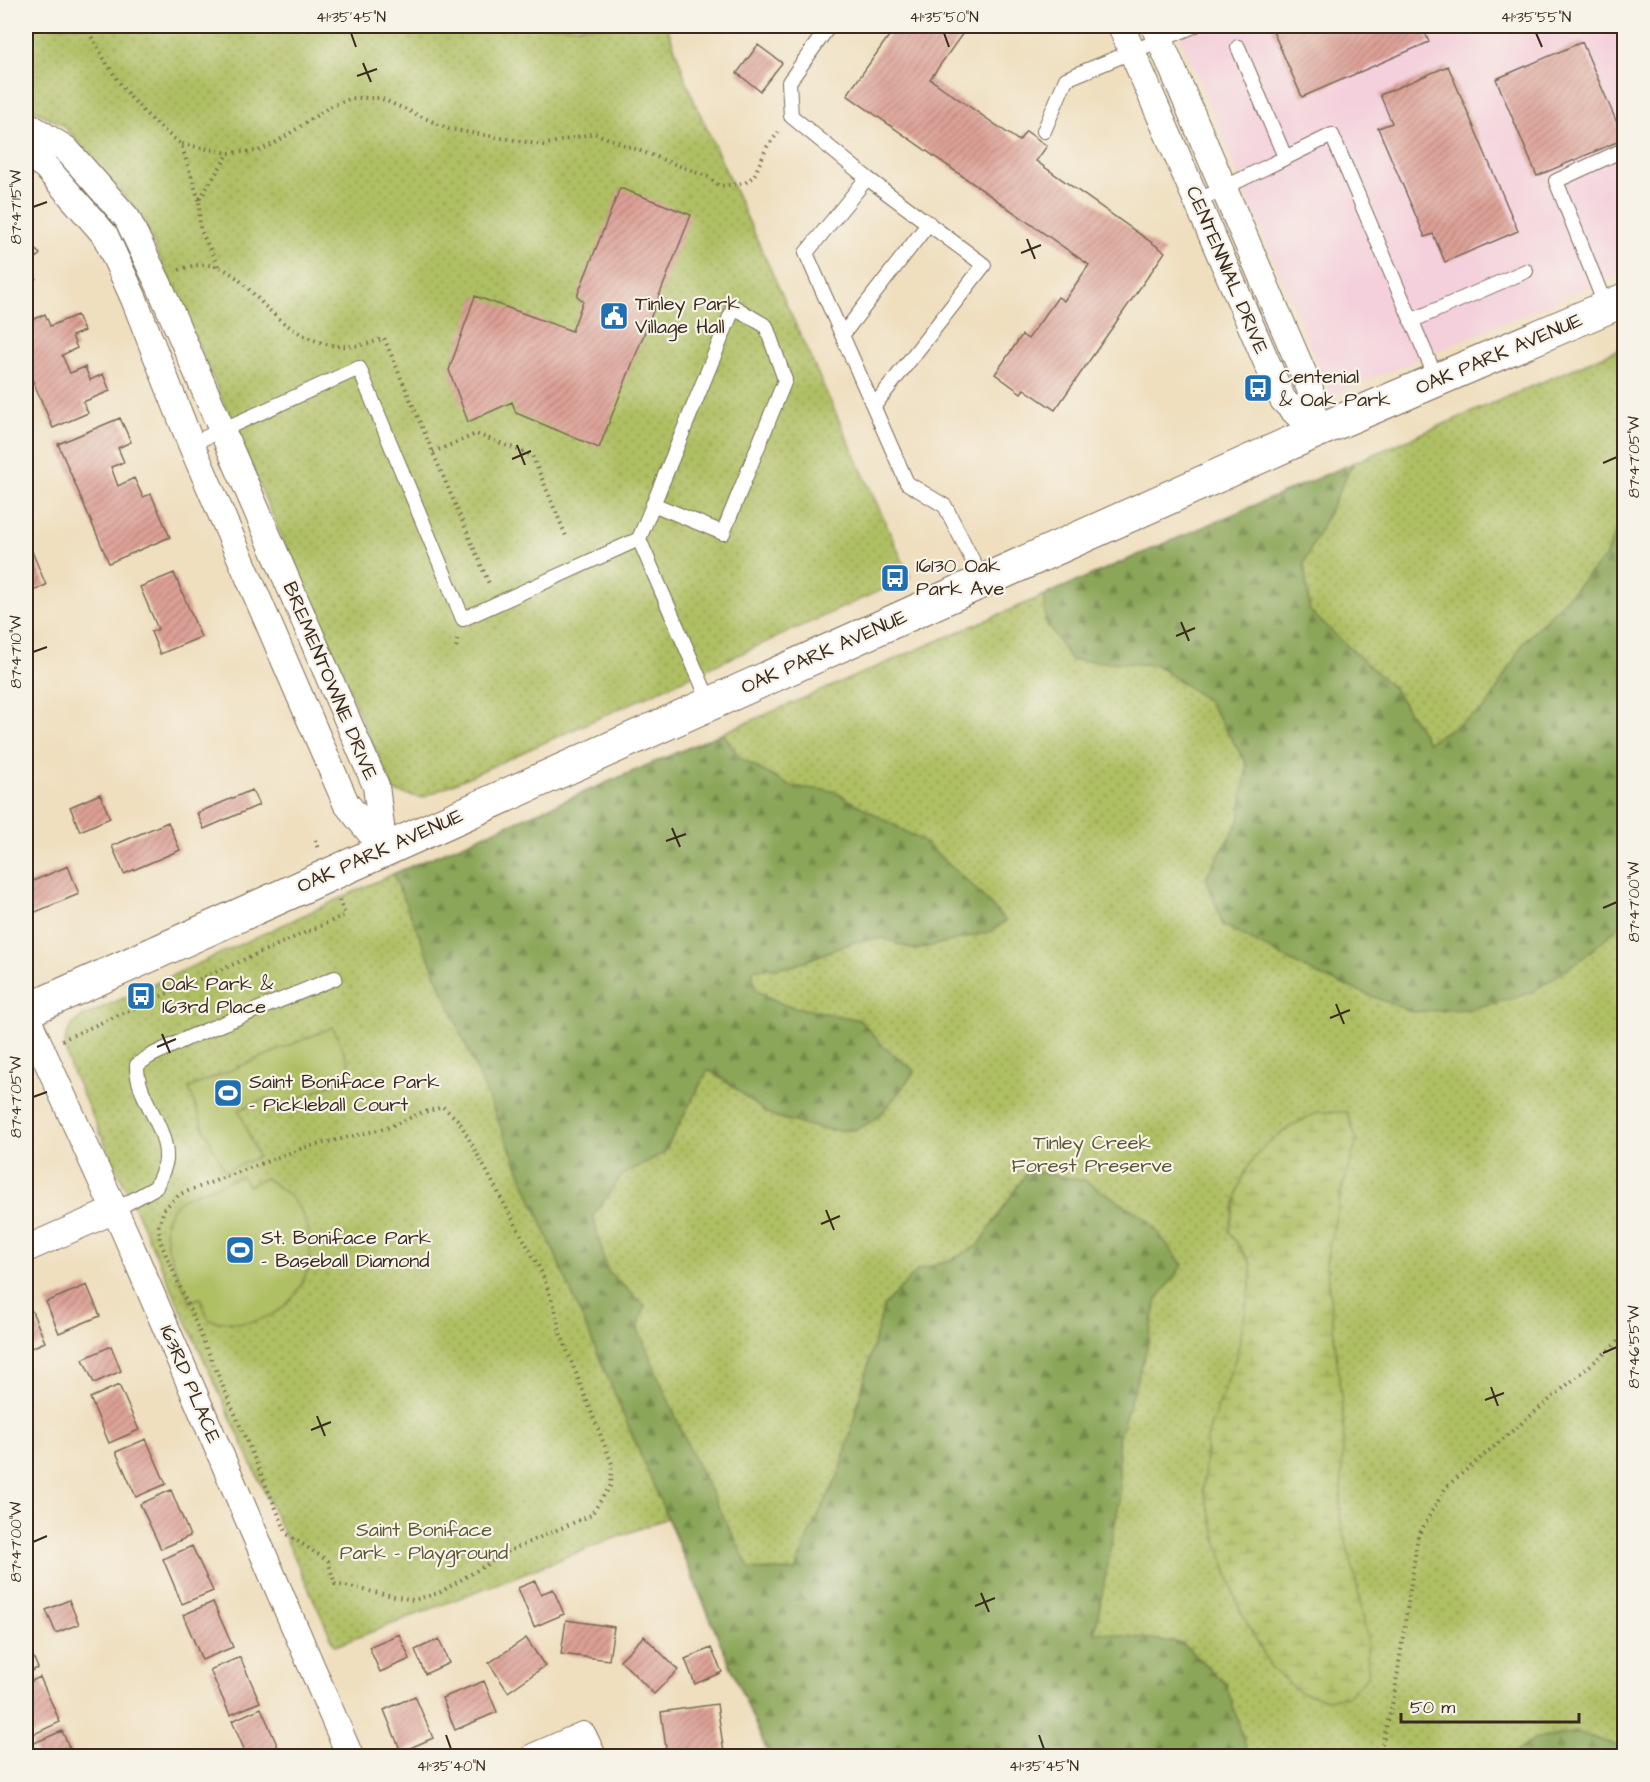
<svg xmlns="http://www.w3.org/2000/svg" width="1650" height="1782" font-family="'Architects Daughter',sans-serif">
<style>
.built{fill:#f4cfdc}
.grass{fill:url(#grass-dots);stroke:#757440;stroke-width:1.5}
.forest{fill:url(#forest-firs);stroke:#63683c;stroke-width:1.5}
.wetland{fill:url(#wetland-marsh);stroke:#757440;stroke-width:1.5}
.pitch{fill:#afbf63;stroke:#757440;stroke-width:1.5}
.building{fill:url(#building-hatch)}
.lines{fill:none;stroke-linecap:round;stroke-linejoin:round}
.lane-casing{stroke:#7a6956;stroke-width:16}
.street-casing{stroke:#7a6956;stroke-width:28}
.secondary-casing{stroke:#7a6956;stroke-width:35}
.path{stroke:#7a6956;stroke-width:4;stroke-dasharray:1.5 4.5;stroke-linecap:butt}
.lane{stroke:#fff;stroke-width:14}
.street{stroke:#fff;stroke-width:26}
.secondary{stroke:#fff;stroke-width:33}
.ticks{fill:none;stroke:#3b2a1e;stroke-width:2}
.labels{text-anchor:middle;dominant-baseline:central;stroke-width:4.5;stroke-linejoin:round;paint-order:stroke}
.street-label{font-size:20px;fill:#3b2a1e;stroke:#f7f3e8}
.poi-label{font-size:20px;fill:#3b2a1e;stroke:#f7f3e8;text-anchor:start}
.park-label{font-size:20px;fill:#5e5733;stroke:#f7f3e8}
.neatline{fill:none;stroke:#3b2a1e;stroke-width:2}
.ticks-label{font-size:15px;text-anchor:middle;fill:#3b2a1e}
</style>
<defs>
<pattern id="grass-dots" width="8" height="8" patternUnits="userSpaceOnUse" patternTransform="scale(1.5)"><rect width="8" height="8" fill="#afbf63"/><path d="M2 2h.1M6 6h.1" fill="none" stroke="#909b51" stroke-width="1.8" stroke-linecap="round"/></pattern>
<pattern id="forest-firs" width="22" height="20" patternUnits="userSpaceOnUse" patternTransform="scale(1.5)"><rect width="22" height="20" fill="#8ba659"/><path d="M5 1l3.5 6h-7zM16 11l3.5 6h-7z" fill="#738749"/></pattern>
<pattern id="wetland-marsh" width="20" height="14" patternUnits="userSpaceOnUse" patternTransform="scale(1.5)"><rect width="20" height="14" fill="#afbf63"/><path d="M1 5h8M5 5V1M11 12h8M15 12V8" fill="none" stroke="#909b51"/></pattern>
<pattern id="building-hatch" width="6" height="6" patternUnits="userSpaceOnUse" patternTransform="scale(1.5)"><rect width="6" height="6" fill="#dda096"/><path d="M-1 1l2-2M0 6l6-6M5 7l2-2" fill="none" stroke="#b4837a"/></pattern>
</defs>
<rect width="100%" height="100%" fill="#f7f3e8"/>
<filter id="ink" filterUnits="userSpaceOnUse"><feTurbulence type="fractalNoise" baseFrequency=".0167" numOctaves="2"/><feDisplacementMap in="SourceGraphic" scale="12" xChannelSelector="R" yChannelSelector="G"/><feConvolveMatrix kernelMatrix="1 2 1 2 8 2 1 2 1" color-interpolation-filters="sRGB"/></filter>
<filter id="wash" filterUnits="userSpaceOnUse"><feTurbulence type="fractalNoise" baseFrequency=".008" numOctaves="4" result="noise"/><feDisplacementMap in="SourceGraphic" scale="24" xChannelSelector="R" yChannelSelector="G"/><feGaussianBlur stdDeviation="1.35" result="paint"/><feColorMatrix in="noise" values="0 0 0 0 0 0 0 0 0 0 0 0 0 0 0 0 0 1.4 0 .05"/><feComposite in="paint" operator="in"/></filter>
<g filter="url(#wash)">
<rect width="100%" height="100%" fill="#efdfbf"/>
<path class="built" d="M1176,26H1624V272L1331,396Z"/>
<path class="grass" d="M26,26H667L691,94L910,577L422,798L393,791L142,217L63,125L26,106Z
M1624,347V1756H769L667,1518L335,1646L70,1067C63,1044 61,1033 80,1018L393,874Z"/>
<path class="forest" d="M1353,463L1304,563L1310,611L1395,690L1428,742L1486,708L1524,642L1605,557L1624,513V922L1583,958L1531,993L1471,1009L1412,1012L1318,975L1223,925L1206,877L1239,821L1247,764L1208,701L1156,665L1071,660L1045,621V595Z
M723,733L740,758L790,786L833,791L921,840L970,883L1006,921L989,932L915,950L883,938L853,942L793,966L752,970L756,990L784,1005L860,1020L884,1047L915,1071C878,1119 869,1143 803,1124C792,1121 777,1119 767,1113C746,1099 731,1082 708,1070L664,1153L622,1175L593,1216L607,1271L645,1306L638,1329L692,1455L750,1569L795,1571L808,1536L840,1472L884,1305L919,1269L949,1261L979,1245L1028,1170L1086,1181L1147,1219L1183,1265L1157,1300L1146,1351L1118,1440L1120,1497L1095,1632L1182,1643L1226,1684L1249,1756H769L393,874Z
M1577,1732L1624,1748V1756H1513L1514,1753L1536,1739Z"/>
<path class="wetland" d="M1318,1112H1347L1357,1141L1342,1188L1326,1262L1344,1424L1340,1519L1356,1581L1367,1637L1368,1676L1348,1696L1325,1699L1300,1692L1272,1669L1239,1608L1219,1547L1203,1490L1207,1437L1237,1354L1250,1289L1251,1264L1229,1232C1233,1216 1235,1198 1241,1182C1253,1148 1286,1127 1318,1112Z"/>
<path class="pitch" d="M333,1027L354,1075L273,1109L268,1098L239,1110L258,1157L225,1171L202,1124L189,1088Z
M242,1176L248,1186L265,1178C278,1186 291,1195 299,1208C325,1253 303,1313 250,1322C236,1324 222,1322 209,1320L200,1298L190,1302C179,1272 146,1224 181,1200C191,1193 228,1182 242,1176Z"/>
<g id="blocks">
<path class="building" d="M896,26H968L930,79L1019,141L1026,131L1047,146L1036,161L1165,252L1055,410L1024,389L1021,393L995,374L1022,335L1028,339L1058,297L1064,301L1089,265L847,95Z
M1279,26H1422L1429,42L1302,97L1272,29Z
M1582,42L1624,139L1537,176L1496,79Z
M758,45L782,63L760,91L737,73Z
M1448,66L1518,231L1445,262L1433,234L1425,237L1378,128L1392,123L1380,95Z
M620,188L691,215L599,448L516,413L512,402L468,422L449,370L475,296L572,331L583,301L577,296Z
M27,242L40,254L26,269L36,278L26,289Z
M45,314L50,326L77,315L84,331L72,336L77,348L62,355L70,373L85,367L90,380L103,374L110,391L83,402L88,413L53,428L26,365V323Z
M120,418L131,442L118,448L124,462L111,467L118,486L134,478L143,497L151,494L170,537L109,563L58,444Z
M26,537L46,585L26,594Z
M174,573L201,637L160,654L151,632L158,629L140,587Z
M252,790L259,805L204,829L197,813Z
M100,794L110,818L80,831L70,807Z
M168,822L180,850L124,874L112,846Z
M68,866L79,894L26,916V884Z
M87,1285L100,1316L59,1333L46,1302Z
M32,1311L45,1342L26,1350V1313Z
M111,1346L121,1371L94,1383L83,1359Z
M119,1385L139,1430L109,1443L90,1398Z
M146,1439L166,1484L136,1497L116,1452Z
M171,1490L190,1536L161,1549L140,1504Z
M192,1546L213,1591L182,1604L163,1559Z
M535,1581L541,1594L553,1589L564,1614L534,1627L518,1588Z
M69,1600L79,1624L56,1633L46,1610Z
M213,1602L233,1647L202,1660L183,1615Z
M566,1620L614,1627L609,1660L561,1654Z
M399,1634L410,1659L380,1672L369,1647Z
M644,1636L678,1670L654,1694L620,1660Z
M526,1638L545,1666L508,1692L489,1663Z
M439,1639L449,1663L425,1674L415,1650Z
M26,1640L38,1668L26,1673Z
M711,1648L722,1672L695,1684L685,1659Z
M240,1657L260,1702L230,1715L210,1670Z
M40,1677L60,1722L30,1736L26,1725V1684Z
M484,1681L497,1712L455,1730L442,1698Z
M415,1696L433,1738L401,1752L384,1710Z
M717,1704L724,1753L667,1756L661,1712Z
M261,1708L281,1754L275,1756H247L232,1721Z
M62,1731L73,1756H37L32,1744Z"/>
</g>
</g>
<g filter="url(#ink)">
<use href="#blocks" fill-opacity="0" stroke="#7a6956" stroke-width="1.5"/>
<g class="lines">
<g class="lane-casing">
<path id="lane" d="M829,26L789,82L791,116L867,178L984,265L874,406
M1238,47L1285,157
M1044,131L1066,79L1194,26
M867,178L806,253L907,483L945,506L983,581
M1197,201L1332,135L1437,380
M1606,307L1556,181L1621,151L1624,160
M1411,321L1526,271
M843,334L929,223
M191,444L359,368L463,619L639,539
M653,504L723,533L785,380L766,326L734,307L639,539L710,703
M115,1210L156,1187C159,1179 165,1168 166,1160C168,1126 136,1098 137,1065L150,1056L190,1037L335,978"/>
</g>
<g class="street-casing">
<path id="street" d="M1121,26L1283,400L1315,432
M1154,26L1310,389L1315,432
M26,124L66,149L127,218L160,287L376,786L384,850
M26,154L45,166L105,235L134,299L191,444L346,803L384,850
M26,1015L126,1235L350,1756
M26,1249L115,1210
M535,1756L583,1735L593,1756"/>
</g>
<g class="secondary-casing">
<path id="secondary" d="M26,1011L1315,432L1624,300"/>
</g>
<path class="path" d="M86,26C114,79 132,107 181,144
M199,200L181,144L229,153
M218,266L200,229L199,200L229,153L258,151L277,142L329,107L352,98H380L449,129L543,145L594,133L708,177L720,186L745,183L754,176L767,147L781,129
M179,270C229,250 245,291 278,318C310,345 346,355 384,338L490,586
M433,452L476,434L532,455L566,536
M456,647L458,636
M315,840L318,849
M62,1040L345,915L339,900
M443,1107L459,1121L541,1271L555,1308L560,1333L612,1464L611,1485L591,1515L509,1551L439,1593L413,1600L335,1584L328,1561L287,1534L160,1241L159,1226L164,1209L180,1194L303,1148L387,1128L421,1113Z
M1379,1756L1394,1697L1418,1536L1446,1487L1624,1337"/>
<use href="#lane" class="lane"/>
<use href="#street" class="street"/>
<use href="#secondary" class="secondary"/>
</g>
</g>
<path class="ticks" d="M351,33L356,47M944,33L949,47M1536,33L1542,47M363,63L371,82M357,76L377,69M33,207L47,202M1027,239L1035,259M1021,253L1041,245M517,445L525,465M512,459L531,451M1603,463L1617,457M1181,622L1189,641M1176,636L1195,628M33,652L47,647M672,828L680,847M666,841L686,834M1603,908L1617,902M1336,1004L1344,1024M1330,1018L1350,1010M162,1034L170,1053M157,1047L176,1039M33,1097L47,1092M826,1210L834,1230M821,1224L840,1216M1603,1353L1617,1347M1491,1387L1498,1406M1485,1400L1504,1393M317,1416L325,1436M311,1430L331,1422M33,1542L47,1536M981,1593L989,1612M975,1606L995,1598M446,1735L451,1749M1039,1735L1044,1749"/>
<defs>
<g id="civic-square" transform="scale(1.5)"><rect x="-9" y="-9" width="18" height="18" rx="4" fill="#1f6fb2" stroke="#f7f3e8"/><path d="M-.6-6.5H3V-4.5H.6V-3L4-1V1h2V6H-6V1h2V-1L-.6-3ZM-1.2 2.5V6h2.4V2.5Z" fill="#fff"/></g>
<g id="bus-square" transform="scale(1.5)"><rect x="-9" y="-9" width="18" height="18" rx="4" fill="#1f6fb2" stroke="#f7f3e8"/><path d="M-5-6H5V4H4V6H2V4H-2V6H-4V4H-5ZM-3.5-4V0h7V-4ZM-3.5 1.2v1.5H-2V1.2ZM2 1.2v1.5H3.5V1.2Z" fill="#fff"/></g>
<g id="stadium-square" transform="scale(1.5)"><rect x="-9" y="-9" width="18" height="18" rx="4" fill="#1f6fb2" stroke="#f7f3e8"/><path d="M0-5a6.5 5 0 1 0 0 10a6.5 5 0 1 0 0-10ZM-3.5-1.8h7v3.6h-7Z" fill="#fff"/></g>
</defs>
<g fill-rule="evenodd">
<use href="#civic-square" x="614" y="316"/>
<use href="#bus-square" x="1258" y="388"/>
<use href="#bus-square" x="895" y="578"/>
<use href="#bus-square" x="141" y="996"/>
<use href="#stadium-square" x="228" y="1093"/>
<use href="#stadium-square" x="240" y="1250"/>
</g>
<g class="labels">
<g class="street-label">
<text transform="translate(1227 270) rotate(67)">CENTENNIAL DRIVE</text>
<text transform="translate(1499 354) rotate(-23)">OAK PARK AVENUE</text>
<text transform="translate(824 652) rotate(-24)">OAK PARK AVENUE</text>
<text transform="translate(330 681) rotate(67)">BREMENTOWNE DRIVE</text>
<text transform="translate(380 851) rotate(-24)">OAK PARK AVENUE</text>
<text transform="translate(190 1384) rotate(67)">163RD PLACE</text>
</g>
<g class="poi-label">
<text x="635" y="304">Tinley Park<tspan x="635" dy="23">Village Hall</tspan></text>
<text x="1279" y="377">Centenial<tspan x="1279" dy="23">&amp; Oak Park</tspan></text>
<text x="916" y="566">16130 Oak<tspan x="916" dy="23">Park Ave</tspan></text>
<text x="162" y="984">Oak Park &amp;<tspan x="162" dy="23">163rd Place</tspan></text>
<text x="249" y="1082">Saint Boniface Park<tspan x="249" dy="23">- Pickleball Court</tspan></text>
<text x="261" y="1238">St. Boniface Park<tspan x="261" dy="23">- Baseball Diamond</tspan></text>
</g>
<g class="park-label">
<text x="1092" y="1143">Tinley Creek<tspan x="1092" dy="23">Forest Preserve</tspan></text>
<text x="424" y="1530">Saint Boniface<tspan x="424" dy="23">Park - Playground</tspan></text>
</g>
</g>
<rect width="1650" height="1782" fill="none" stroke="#f7f3e8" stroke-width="66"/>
<path d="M1401 1713v9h178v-9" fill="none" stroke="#3b2a1e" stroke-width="3"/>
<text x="1410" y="1713" font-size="18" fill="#3b2a1e" stroke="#f7f3e8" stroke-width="4.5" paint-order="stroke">50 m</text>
<rect x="33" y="33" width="1584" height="1716" class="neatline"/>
<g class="ticks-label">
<text x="351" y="22">41°35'45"N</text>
<text x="944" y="22">41°35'50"N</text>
<text x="1536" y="22">41°35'55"N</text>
<text transform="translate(16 207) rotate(-90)" y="5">87°47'15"W</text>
<text transform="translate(1634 457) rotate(-90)" y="5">87°47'05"W</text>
<text transform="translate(16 652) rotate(-90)" y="5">87°47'10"W</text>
<text transform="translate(1634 902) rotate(-90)" y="5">87°47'00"W</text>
<text transform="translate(16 1097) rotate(-90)" y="5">87°47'05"W</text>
<text transform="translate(1634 1347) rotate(-90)" y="5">87°46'55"W</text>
<text transform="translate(16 1542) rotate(-90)" y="5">87°47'00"W</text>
<text x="451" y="1771">41°35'40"N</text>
<text x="1044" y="1771">41°35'45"N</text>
</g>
</svg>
